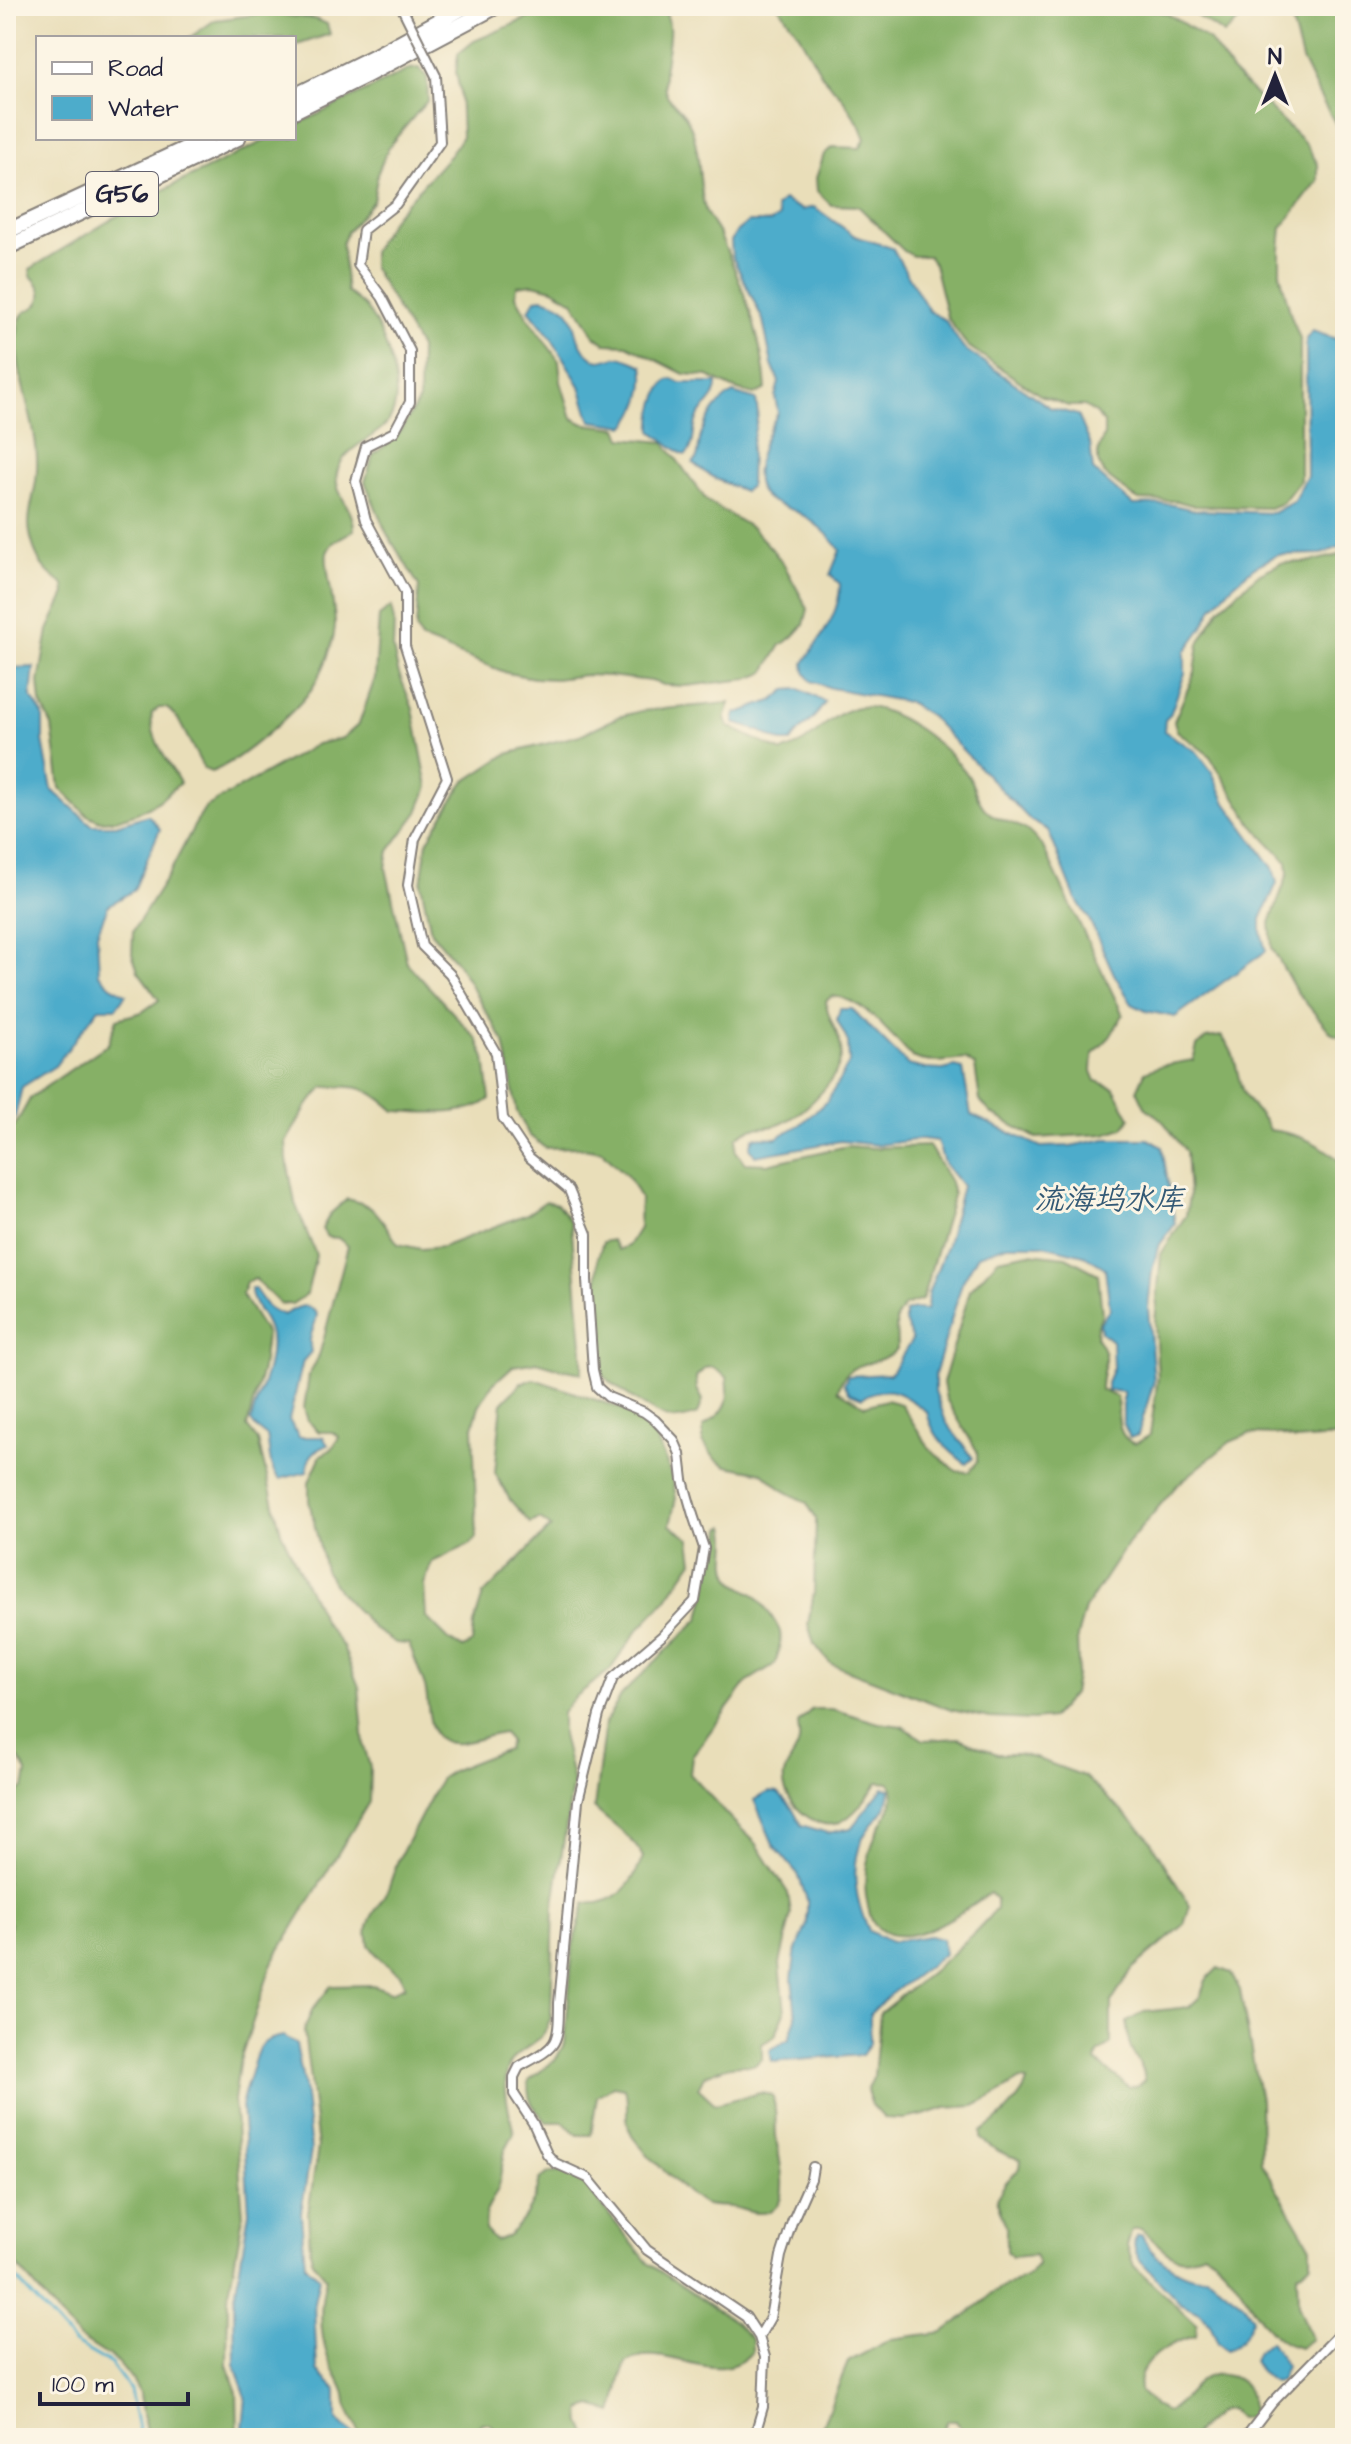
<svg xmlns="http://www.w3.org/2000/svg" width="1351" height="2444" font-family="'Architects Daughter','LXGW WenKai TC',sans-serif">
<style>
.forest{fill:#86b066;stroke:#546950;stroke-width:2}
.water{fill:#4daccb;stroke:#386783;stroke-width:2}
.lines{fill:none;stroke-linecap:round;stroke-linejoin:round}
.stream{stroke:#4daccb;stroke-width:3}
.street-casing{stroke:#86807a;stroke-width:12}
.highway-casing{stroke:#86807a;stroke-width:18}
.street{stroke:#fff;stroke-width:8}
.highway{stroke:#fff;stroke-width:14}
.street-bridge-casing{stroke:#86807a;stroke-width:12;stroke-linecap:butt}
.street-bridge{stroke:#fff;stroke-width:8}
.labels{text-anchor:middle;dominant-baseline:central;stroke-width:6;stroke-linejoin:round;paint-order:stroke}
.shield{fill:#fcf5e5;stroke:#63616e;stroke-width:2}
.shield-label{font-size:26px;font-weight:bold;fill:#22223b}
.water-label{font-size:30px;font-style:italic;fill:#335975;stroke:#fcf5e5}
</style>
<rect width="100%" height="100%" fill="#fcf5e5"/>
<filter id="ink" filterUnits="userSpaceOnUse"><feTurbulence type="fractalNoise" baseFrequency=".0125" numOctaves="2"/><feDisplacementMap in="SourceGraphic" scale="16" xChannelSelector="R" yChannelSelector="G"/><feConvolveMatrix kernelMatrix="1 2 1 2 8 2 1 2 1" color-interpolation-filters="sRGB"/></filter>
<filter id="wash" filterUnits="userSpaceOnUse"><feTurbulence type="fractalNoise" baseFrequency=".006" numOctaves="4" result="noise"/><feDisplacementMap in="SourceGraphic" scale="32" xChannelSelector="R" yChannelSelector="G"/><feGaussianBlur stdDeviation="1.8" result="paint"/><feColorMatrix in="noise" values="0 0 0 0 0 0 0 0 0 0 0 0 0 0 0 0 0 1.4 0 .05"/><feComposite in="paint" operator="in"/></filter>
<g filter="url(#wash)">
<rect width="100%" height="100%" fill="#e9deb9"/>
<path class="forest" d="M556,6H661C682,28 655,72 667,95C672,104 683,110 687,119C702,146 697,180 705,209C708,219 716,227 720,236C741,281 763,340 766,389L754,395L735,389L708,376L684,374L627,345L606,344L595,336L573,301L553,289L533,284L517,286L516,296L528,318L559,361L561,382L572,418L584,424L618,428L622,438L664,442L707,501L753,529L771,548L784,565L808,609L804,625L793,637L781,645L764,673L748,679L686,686L664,685L651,681L609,676L585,675L556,679L534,678L507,673L421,639L416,629L419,586L386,532L365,482L373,455L397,436L419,400L420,348L372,266V252L380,238L395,215L450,155L462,136L460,91L456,73L458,54L474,41Z
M778,6H1101L1148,9L1168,14L1210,41L1234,74L1305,143L1318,164V181L1282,228L1280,250V273L1291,316L1300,339V480L1282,503L1270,508L1195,506L1177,501L1139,500L1132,496L1104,474L1098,462V451L1104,435V423L1094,412L1084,406H1068L1040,395L968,346L963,340L947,317L934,264L928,256H913L904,251L858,206L831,205L817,191L816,178L824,154L833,147L860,148L865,139L859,124L841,96L823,77L798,33Z
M1187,6H1242L1239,21L1224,34L1192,12Z
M1288,6H1345V162L1342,135L1319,95L1302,60Z
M267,13L315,19L327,24L330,34L294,46V38H189L215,20Z
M419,68L427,77L428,100L389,146L378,172L373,201L347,232L342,244L347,292C353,297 361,302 366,308C385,332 408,395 388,422C374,440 342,447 337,473C333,495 355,508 354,530C343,537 332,539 327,553C324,564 336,608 335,626C333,648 321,678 307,695C289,717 237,763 211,772L204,769L178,719L167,708H159L152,713C148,736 169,763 180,783L159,801L137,813L116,820L100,821L87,815L60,788L52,726L41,703L39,682L48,630L65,594L64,585C52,577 41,568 36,554C33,546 29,532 29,524C29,506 37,488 37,469C39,426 17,385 17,342C17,334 18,319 24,313C27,310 31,309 35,307C47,296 40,285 31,276L30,269L145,199L270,138H294V126L410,69Z
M1345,554V1038L1332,1034L1296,991L1272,948L1270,923L1288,873L1287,862L1254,827L1209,755L1177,731L1174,721L1195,672L1199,643L1220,608L1260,573L1281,563L1307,562Z
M391,607L394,621L393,649L398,671L413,709L428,787L418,812L389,851L386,868L407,963L477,1039L485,1058L490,1099C466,1118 424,1112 395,1111C367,1086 361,1086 324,1087L307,1106L286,1142L287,1160L295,1203L316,1255L307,1294L292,1304H280L255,1279L246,1282L242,1295L266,1334L262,1369L247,1427L258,1441L281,1532L324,1622L343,1647L359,1687L364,1746L370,1767L369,1802L272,1963L239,2064L234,2100L243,2216L228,2298L227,2365L237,2392L238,2438H147L140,2394L133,2381L119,2363L77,2336L6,2253V1937L10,1925L6,1916V1800L24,1788L27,1772L19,1759L6,1761V1136L13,1129L31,1097L108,1044L117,1019L142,1012L159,1000L138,971L132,954L133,931L169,874L194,826L206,807L317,744L343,738L359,724L375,678L379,616Z
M730,703L725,719L730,727L782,752C789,749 797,746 804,742C823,729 831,715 854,708C887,698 955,751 970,779C975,790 978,803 987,811C998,821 1014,822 1026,830C1032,834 1038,842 1043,847L1123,1015L1110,1037L1093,1054L1092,1071L1096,1081L1114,1088L1130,1118L1123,1128L1105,1134L1036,1138L992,1114L980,1101L975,1066L965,1059C947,1061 930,1065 912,1057C890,1035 865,999 832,996L826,1001C827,1020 839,1031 841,1048C845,1076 805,1112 783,1123C765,1132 756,1121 737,1137L736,1151L745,1163L767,1164L847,1146L873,1148L929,1146L950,1182L953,1195L922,1300L904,1306L896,1319L897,1349C873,1371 849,1355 838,1390L865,1406L886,1400L901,1404L930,1449L956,1471L969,1472L977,1462V1451L946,1399L943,1383L970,1290L998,1259L1030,1253L1066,1257L1098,1274L1102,1314L1097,1328L1096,1337C1114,1361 1100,1365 1101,1390L1117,1397C1119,1415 1115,1437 1135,1444L1150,1435L1158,1377L1155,1323L1161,1254L1186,1215L1189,1196L1186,1152L1162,1120L1145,1107L1137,1090L1145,1072L1160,1066L1193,1060L1197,1046L1206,1038L1221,1036C1238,1054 1235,1071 1243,1092C1250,1107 1263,1114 1269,1130C1298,1133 1326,1145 1345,1167V1436L1296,1440L1280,1435L1249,1434L1230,1442L1177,1485L1128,1543L1085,1609L1077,1637L1078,1665L1073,1694L1052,1718L1033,1720L990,1718L951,1710L831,1664L814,1644L808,1624L814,1593L816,1519L807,1503L781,1489L763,1473L727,1466L715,1459L703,1442V1427C725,1411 731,1406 727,1377L713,1367L705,1368L696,1377L697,1389L703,1400L698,1414C689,1417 681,1420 672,1419C654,1416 613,1385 599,1372L597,1353L598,1257L603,1242L612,1240L619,1250L628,1246L639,1228L640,1198L630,1179L602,1151L576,1147L545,1148L529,1135L517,1112L504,1042L458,964L431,932L421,884L427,842L463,783L507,754L580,735L618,717L641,711Z
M347,1199C379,1205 381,1220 398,1244L421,1249L442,1247L527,1214L546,1201L557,1204L571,1222L582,1344V1373L561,1369L537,1362L513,1366L492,1385L479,1406L473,1427L477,1538L469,1545L432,1562L424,1585L426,1617L450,1641L463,1648L472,1643L474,1624L483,1595L551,1527L540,1519L530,1523L510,1500L495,1473L502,1403L521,1383L534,1379L620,1408L652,1429L672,1476L676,1498L670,1525L690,1539L693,1561L666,1600L637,1631L610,1670L574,1698L562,1713V1735L573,1782L554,1903L551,2017C544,2040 536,2040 518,2054C496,2072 509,2109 514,2133L505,2150L498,2189L486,2212L485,2230L495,2241C519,2235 536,2202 540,2179L549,2173L563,2172L582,2181L648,2263L736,2323L752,2340V2352C721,2386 680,2352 643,2356C637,2357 631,2360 626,2363C619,2380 619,2397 613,2413L592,2406L581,2410L582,2423L589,2438H504L489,2423H481L477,2430L478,2438H360C358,2425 350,2416 346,2404C346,2401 345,2393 344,2391C340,2380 333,2370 328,2358C319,2332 320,2303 326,2277L313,2262L310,2251L308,2213L318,2147L304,2031L312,2010L331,1986L373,1985L391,1992L405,1986L400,1974L382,1961L369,1945L367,1930L371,1918L388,1889L398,1860L441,1778L453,1770L507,1749L510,1741L503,1733C489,1735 475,1741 460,1743C423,1747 431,1708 425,1687C420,1672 414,1658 409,1644L396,1643L375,1630L340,1593L325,1570L309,1501V1482L321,1455L332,1449L339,1437L332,1432H319L308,1421L304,1408L309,1375L319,1356L348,1246L338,1238L327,1237L322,1229L330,1214Z
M726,1526C732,1542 722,1561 730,1576C735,1586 747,1589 755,1595C761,1600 778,1625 780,1632C782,1642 778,1654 775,1664L748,1681L692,1756L690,1774L732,1820L756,1843L788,1893L791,1914L780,1964L785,2012L775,2036L762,2044V2058L755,2065C730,2065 728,2065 704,2076L698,2088L715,2104L760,2093L772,2095C778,2111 774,2127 777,2144C783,2177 794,2228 740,2209C729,2205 715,2208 703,2204C690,2198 641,2149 632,2136C623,2121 630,2104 625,2088L613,2086L597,2096L591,2135H578L563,2122H547C533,2107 526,2100 529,2080L555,2060L565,2043L573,1945L585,1903C617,1906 633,1884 643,1857C631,1835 612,1825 594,1808L605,1723L622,1694L700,1618L712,1565L720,1547L722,1528Z
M812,1709H832L879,1723L902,1726L924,1740L959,1738L997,1754H1019L1038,1759L1084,1776L1146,1834L1190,1906L1184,1925L1132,1969L1111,2003V2044L1098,2053L1096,2061L1129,2087L1137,2086L1144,2080C1145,2068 1136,2060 1131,2049C1128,2040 1127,2032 1127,2022L1144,2012L1189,2007L1200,1997L1206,1980L1218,1968L1231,1973L1240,1990L1260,2100L1261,2162L1311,2247V2263L1297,2275L1298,2304L1311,2339L1299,2348C1253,2337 1245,2270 1203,2252C1176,2271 1161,2245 1141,2229H1132L1127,2246L1134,2266L1197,2325L1196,2336C1176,2340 1145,2356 1140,2378C1139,2382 1140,2387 1140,2391L1154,2406L1167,2412C1187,2402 1197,2370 1223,2375C1230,2376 1235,2377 1241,2382C1251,2390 1253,2404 1251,2417L1239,2418L1230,2409L1220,2410L1190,2438H958L961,2428L956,2420H948L939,2438H817L848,2362L891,2339L943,2332L984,2302L991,2293L1029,2275L1038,2263L1034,2255L1012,2257L1006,2251V2227L996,2199L1006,2182L1020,2168L1021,2159C1005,2156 994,2149 981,2139V2132C996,2123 1024,2097 1027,2081L1020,2080L992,2097L974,2106L945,2108L924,2115L904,2119L884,2118L872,2105L867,2091L874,2076L880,2013C921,1980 962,1949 996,1909V1899L990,1893C964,1910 909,1953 878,1928C871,1923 870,1915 868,1906C862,1884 866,1861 874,1839C881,1820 900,1805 890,1783L878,1782C868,1796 854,1817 838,1823C815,1832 780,1799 784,1776C785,1764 798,1754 799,1742C800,1736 798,1729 798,1723Z"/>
<path class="water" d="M783,200L802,210L814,207L855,236L892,248L929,311L945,320L963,348L1051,408L1078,415L1090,443L1093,470L1133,505L1168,504L1195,510L1273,513L1293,502L1307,476L1306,339L1312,331L1345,342V547H1339L1322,554L1277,555L1254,567L1232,586L1213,607L1203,627L1185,652V673L1170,715L1165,720L1164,731L1197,752L1212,772L1226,803L1273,868L1277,883L1261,919V932L1266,951L1175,1017L1146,1011L1132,1004L1114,974L1089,919L1075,897L1048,830L1031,821L929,715L907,702L831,688L811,681L805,672L804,663C820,637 840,615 840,584L830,575L840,550C830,535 813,520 797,512C787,507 772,504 764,496C745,477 767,432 778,413L775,397L779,382L772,365L763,320L732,256L731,241L737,231L748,222H770L779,217L776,207Z
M543,298C587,310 566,332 589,355C601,367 607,357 619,357C622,357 640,364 643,366C647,387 640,409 626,426L592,421L589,416L580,386L550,336L529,310L536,299Z
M673,379L680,383H717C718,398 705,405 698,417C691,430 697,444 686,455L682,454L652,431C651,415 657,390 668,380Z
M733,393L756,400L758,414L751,448L750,486L744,491C726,484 707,476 693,463C699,456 698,454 699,445C701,426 717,402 733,393Z
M34,667L31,697L43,715V741L52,790L92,825H116L148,815L160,829L134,890L108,906L97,934L99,974L111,986L126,994L116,1008H99L55,1066L22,1087L15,1117L6,1126V675L10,668Z
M799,689L825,702C817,719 801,726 791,742H781L760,731L734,723L735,714L774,700L786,690Z
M840,1009H852L908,1065L925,1069L943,1070L955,1067L963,1069L971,1115L1041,1147L1070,1146L1106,1139H1148L1162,1147L1175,1224L1158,1247L1152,1271L1148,1308L1154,1381L1138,1435L1130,1438L1123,1422V1392L1107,1390V1382L1113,1368L1112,1341L1101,1332L1100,1323L1110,1309L1105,1268L1084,1255L1043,1245H1007L978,1255L962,1283L935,1375V1391L946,1422L973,1458L966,1464C947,1450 932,1435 927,1412C905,1396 890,1381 862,1398L850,1393L844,1384L848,1376L890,1374L912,1340L905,1322V1312L914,1309L927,1310L928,1294L947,1244L962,1186L944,1163L937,1141L922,1139L878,1145L841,1141L755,1156L750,1147L754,1137L776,1138L801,1124L828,1100L849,1063L848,1042L837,1020Z
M254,1288L268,1308L283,1315C297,1308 305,1300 317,1314C315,1331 307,1334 311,1352L303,1361L289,1420L299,1437H323L328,1445C313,1450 308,1456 307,1472L280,1479C268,1469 270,1450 267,1436L256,1428L251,1421C258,1392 274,1365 270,1335C268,1317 251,1307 251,1289Z
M883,1788L890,1789C888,1816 873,1817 863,1838C849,1868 856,1903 869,1931L891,1942L929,1936L942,1939L944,1954L885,1999L870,2014V2044L862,2055L772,2062L770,2050L789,2039L796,2017L792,1979L795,1955L807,1924V1900L798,1874L774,1846L754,1800L768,1792L778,1793L792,1808L801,1825L828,1833L851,1828Z
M284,2036L296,2044L304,2087L311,2151L301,2213L305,2265L319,2277L314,2303L317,2371L337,2390V2420L354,2434L353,2438H242L246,2397L235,2366L234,2302L249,2211L242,2105C243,2093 246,2086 250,2075C258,2051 256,2040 284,2036Z
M1137,2235H1142C1145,2241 1148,2248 1153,2252C1164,2264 1191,2281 1206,2276C1213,2279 1216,2284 1223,2289C1239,2300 1243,2300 1253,2318C1247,2331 1241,2346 1226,2350L1218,2343L1210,2324L1199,2312L1180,2303L1140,2260C1135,2252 1132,2242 1137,2235Z
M1270,2341L1286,2366L1280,2381L1273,2382L1260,2372L1253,2361L1256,2353Z"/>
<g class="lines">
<path class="stream" d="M6,2267L74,2343L111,2364L130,2390L140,2438"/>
</g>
</g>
<g filter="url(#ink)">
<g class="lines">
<g class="street-casing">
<path id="street" d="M436,76L440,142L396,204L363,230L358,265L382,297L410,351V402L394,432L366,446L356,481L366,520L405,592V646L447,778L415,839L408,885L422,946L450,974L496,1053L503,1118L529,1157L569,1190L587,1234V1280L593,1370L597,1387L608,1397L644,1412L655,1420L674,1440L680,1454L683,1480L693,1515L704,1548L695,1601L662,1636L613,1678L599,1715L578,1801L559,2003C559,2048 556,2046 519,2067L514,2077V2094L533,2123L547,2154L555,2163L588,2178L647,2250L746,2317L759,2337L765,2357L763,2407L756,2431L758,2438
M759,2337L770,2318L781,2256L792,2222L811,2179L813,2167
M1245,2438L1272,2403L1345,2328"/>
</g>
<g class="highway-casing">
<path id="highway" d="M294,96L377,55L466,6
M294,111L365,76L497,6
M6,232L208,138
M6,248L238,138"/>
</g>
<use href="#street" class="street"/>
<use href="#highway" class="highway"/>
<g class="street-bridge-casing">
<path id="street-bridge" d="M401,6L436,76"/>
</g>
<use href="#street-bridge" class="street-bridge"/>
</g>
</g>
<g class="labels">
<rect class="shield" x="86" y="172" width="72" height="44" rx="6"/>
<g class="shield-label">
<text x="122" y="194">G56</text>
</g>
<g class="water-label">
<text x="1109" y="1200">流海坞水库</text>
</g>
</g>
<rect width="1351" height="2444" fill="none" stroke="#fcf5e5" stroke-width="32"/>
<rect x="36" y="36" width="260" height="104" fill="#fcf5e5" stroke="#a5a1a1" stroke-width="2"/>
<rect x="52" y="62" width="40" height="12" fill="#ffffff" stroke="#a5a1a1" stroke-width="2"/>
<text x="108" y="76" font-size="24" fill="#22223b">Road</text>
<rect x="52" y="96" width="40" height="24" fill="#4daccb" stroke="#a5a1a1" stroke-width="2"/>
<text x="108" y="116" font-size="24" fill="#22223b">Water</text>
<g transform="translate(1275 76)" stroke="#fcf5e5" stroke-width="6" paint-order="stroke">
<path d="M0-6L14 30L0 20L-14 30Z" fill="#22223b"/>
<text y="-12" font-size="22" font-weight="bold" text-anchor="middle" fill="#22223b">N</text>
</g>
<path d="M40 2392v12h148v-12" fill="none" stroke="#22223b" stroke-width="4"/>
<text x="52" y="2392" font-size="24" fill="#22223b" stroke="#fcf5e5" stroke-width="6" paint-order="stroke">100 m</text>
</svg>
